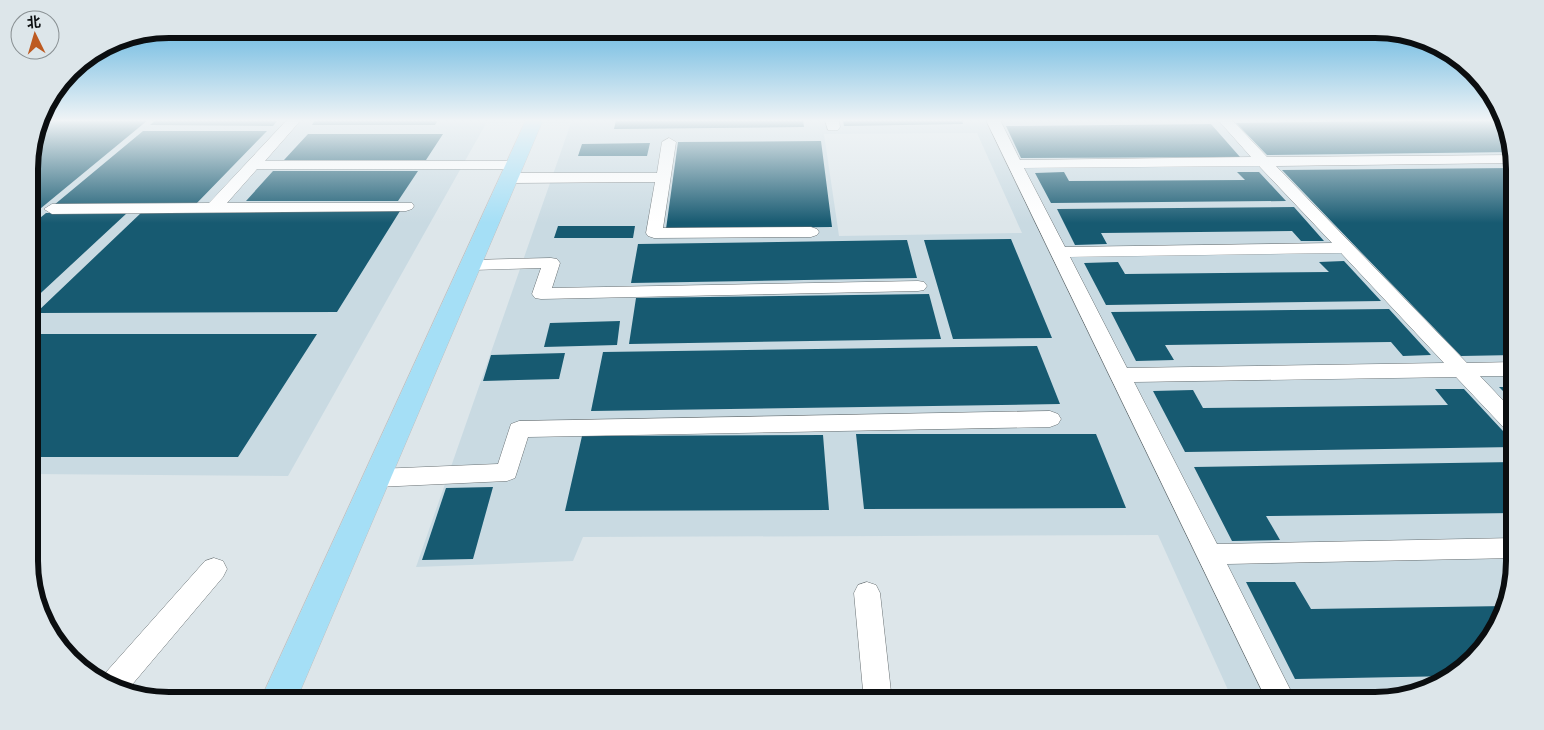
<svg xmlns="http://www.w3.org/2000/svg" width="1544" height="730" font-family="'Open Sans','Noto Sans SC',sans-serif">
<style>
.built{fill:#c9dae2;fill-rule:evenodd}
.building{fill:#175a71}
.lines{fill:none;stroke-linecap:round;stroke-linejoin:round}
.minor-casing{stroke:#6a7275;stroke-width:1}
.major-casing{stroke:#c0c0c1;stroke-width:1}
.minor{fill:#fff;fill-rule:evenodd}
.major{fill:#a5dff6;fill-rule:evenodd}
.rim{fill:none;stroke:#0b0e10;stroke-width:6}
</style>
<rect width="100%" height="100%" fill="#dde6ea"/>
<path class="built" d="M148,120H488L288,476L30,474L29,218Z
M572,120H1502L1514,151L1515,562L1504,615L1453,678L1384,701H1233L1158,535L583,537L573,561L416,567ZM977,133L1022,233L839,236L824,134Z"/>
<path class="building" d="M39,120H148L29,218V159Z
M156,120H278L273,126L150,125Z
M315,120H438L435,125H312Z
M616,120H803L804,127L614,129Z
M843,120H962L963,124L844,126Z
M1501,120L1514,152L1267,155L1236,123Z
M1211,124L1240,157L1021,158L1006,126Z
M143,131H267L195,205H54Z
M308,134H443L426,160H284Z
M821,141L832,227L666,229L678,142Z
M650,143L647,156H578L582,144Z
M1514,168L1515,355L1461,356L1282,170Z
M273,171H418L398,201H246Z
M1064,172L1069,181L1245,180L1237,172H1259L1286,201L1051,203L1035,173Z
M1294,207L1324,241H1301L1292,231L1101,233L1107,244L1075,245L1057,209Z
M400,211L337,312L36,313L142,212Z
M46,213H127L29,304V227Z
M558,226H635L633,238H554Z
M1011,239L1052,338L953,339L924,240Z
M907,240L917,278L631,283L638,244Z
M1344,261L1381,301L1106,305L1084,263L1118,262L1125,274L1329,272L1319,262Z
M929,294L941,339L629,344L636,298Z
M1389,309L1431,355L1403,356L1391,342L1165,345L1174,360L1136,361L1111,312Z
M620,321L617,345L544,347L550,323Z
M29,334H317L238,457H30Z
M1037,346L1060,404L591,411L603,352Z
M565,353L559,379L483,381L491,355Z
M1499,387H1515V403Z
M1435,389H1464L1515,444V447L1185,452L1153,391L1193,390L1203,408L1448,405Z
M856,434H1096L1126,508L864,509Z
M823,435L829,510L565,511L582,436Z
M1515,462V513L1266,516L1280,540L1232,541L1194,467Z
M493,487L473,559L422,560L446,488Z
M1246,582H1295L1311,609L1506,606L1504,615L1454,676L1295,679Z"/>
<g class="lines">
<g class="minor-casing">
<path id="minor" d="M287,120H301L265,161H516L523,165L516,169H257L227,203H412L414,206L412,209L406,211L52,214L44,209L52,204L209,203Z
M825,120H839L840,127L838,130H828Z
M986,120H1000L1020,160L1251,157L1218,120H1232L1267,157L1514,155V163L1276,166L1467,363L1515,362V376H1480L1515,413V434L1507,431L1456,377L1134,382L1217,544L1515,538V558L1227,564L1296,701H1267ZM1259,166L1332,243L1065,247L1024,168ZM1341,253L1444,363L1127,368L1070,257Z
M669,138L676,142L663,228L811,227L817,229L819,232L817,235L811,237L654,238L648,236L646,233L655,182L510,183L502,178L510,173H657L662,142Z
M551,258L557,259L560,263L552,288L918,281L924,282L927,286L924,290L918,291L541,299L535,298L532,294L541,268L472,270L466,269L463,265L466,261L472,260Z
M1050,411L1058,414L1061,419L1058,424L1050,427L528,437L515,478L507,481L377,487L369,484L365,478L369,472L377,469L498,464L511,424L519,421Z
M214,558L223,561L227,569L223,577L125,693L115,690L100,679L205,561Z
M867,582L876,585L880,593L892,701H864L854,593L858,585Z"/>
</g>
<g class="major-casing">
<path id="major" d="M526,120H543L296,701H260Z"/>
</g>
<use href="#minor" class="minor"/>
<use href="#major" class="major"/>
</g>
<linearGradient id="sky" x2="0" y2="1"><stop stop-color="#4baadb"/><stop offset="0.54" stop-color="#f0f4f6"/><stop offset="1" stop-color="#f0f4f6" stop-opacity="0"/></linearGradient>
<rect width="1544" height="223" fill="url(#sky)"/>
<path d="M0 0H1544V730H0ZM169 38H1375A131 131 0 0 1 1506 169V561A131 131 0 0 1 1375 692H169A131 131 0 0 1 38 561V169A131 131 0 0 1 169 38Z" fill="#dde6ea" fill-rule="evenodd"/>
<path class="rim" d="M169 38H1375A131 131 0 0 1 1506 169V561A131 131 0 0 1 1375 692H169A131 131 0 0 1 38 561V169A131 131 0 0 1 169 38Z"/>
<g transform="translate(35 35) rotate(355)"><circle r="24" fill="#dde6ea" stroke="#899093"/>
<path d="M0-4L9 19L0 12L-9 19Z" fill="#bd5a21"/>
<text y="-8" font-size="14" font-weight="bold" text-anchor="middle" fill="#0b0e10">北</text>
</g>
</svg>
